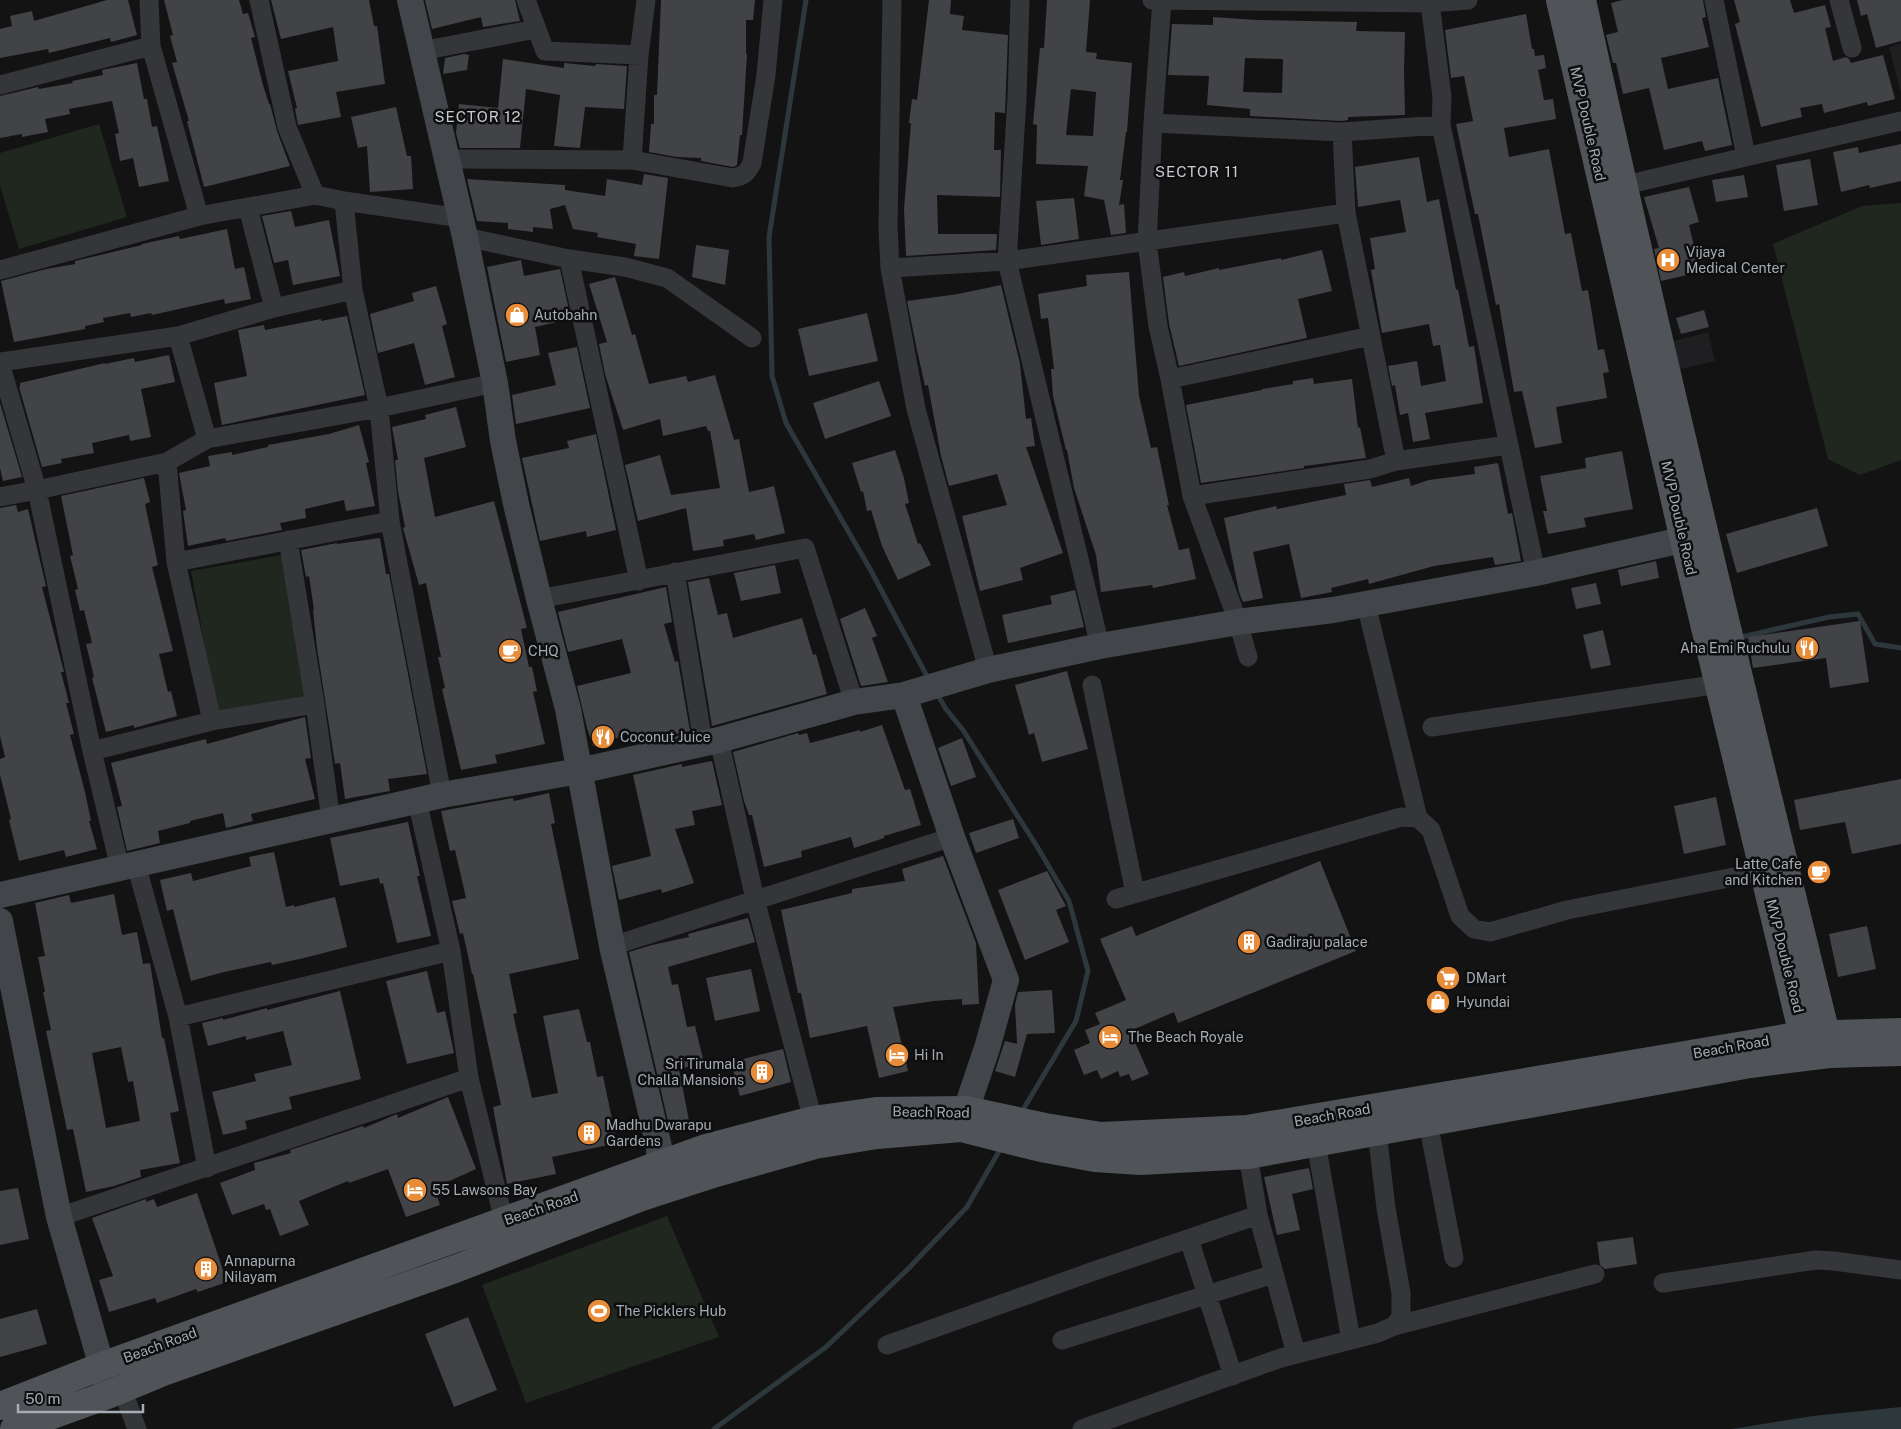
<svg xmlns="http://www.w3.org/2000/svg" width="1901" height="1429" font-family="'Public Sans',sans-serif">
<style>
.built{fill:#1f1f21}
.green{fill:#20271f}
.water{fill:#2d383c}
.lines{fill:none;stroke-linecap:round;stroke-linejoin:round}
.stream{stroke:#2d383c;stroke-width:5}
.building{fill:#424347;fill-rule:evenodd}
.street{stroke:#343639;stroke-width:19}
.secondary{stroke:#424549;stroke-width:26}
.primary{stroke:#505358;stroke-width:28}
.labels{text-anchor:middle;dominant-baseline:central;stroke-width:5;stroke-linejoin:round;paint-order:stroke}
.street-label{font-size:14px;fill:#a5acb4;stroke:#0e0e0f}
.poi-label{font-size:14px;fill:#a5acb4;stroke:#0e0e0f;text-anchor:start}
.neighbourhood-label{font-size:15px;letter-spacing:1px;fill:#c6cbd0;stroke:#0e0e0f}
</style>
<rect width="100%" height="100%" fill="#131314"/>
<path class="built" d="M1901,43V93L1889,47Z
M1708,332L1715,361L1677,370L1670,342Z"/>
<path class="green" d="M99,124L127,217L19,249L0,185V153Z
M1901,203V460L1860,475L1828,459L1773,244L1862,206Z
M282,555L308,697L217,713L191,571Z
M667,1216L719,1337L526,1403L482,1285Z"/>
<path class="water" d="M1901,1407V1429H1732L1813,1416Z"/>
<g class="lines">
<path class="stream" d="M806,0L769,237L772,376L786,423L870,569L929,680
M1737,638L1829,617L1858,614L1875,644L1901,648
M937,694L946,709L963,730L1038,848L1069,901L1088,971L1076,1021L1021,1113
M714,1429L826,1347L907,1270L967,1207L1002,1146"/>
</g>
<path class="building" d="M107,0H128L137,35L111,42L110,38L49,53L48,49L0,58V29L12,26L10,16L32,11L34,21Z
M164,0H239L243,14L248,13L255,37L251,38L263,85L269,104H270L277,131L290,166L204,187L187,121H189L172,63L177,62L170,36L173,35Z
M271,0H369L374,26H377L385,84L336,92L341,117L298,125L295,109L297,108L288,71L338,61L333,27L281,39Z
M425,0H515L520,21L483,27L481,17L432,29Z
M661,0H755L753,20H746V54H747L742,135H740L737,165L733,167L701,161V158L677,157L649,152L651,124H654V95H657Z
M929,0H951L950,14L964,16L962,30L1008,35L1005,113L995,112L994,150H1001L1000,197L937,195L938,234H997L996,250L906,256L904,209L911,123H909L912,99L917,100Z
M1047,0H1090L1086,52L1097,53L1096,59L1132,63L1127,132H1126L1120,180H1123L1119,205L1124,204L1126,233L1111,235L1104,200L1084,196L1088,166L1036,164L1037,125L1033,124L1040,48H1044ZM1071,89L1096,92L1093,136L1066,135Z
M1623,0H1703L1706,17L1702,18L1709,47L1661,58L1668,89L1718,78L1732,145L1705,151L1702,141L1664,150L1649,88L1623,94L1616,63H1613L1606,35L1618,32L1611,3Z
M1734,0H1790L1794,13L1825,5L1831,27L1825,28L1833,61L1846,57L1849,59L1851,63L1883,55L1895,99L1868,106L1867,102L1824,113L1822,104L1800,108L1802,117L1761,127L1735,24L1740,22Z
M1857,0H1901V41L1876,48L1867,14L1861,16Z
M1526,14L1532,49H1534L1535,56L1544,55L1546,68L1538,70L1544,100L1553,99L1556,119L1504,128L1509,157L1549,149L1565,234L1571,233L1582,291L1588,290L1598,350L1604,349L1609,372L1603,373L1607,398L1556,407L1562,443L1535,448L1522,391L1514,392L1499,304L1496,305L1478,214H1475L1456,124L1473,121L1464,76L1451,78L1445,30Z
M1213,17L1256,20L1357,22L1356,31L1405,32L1404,70L1405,115L1348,117V120L1342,121L1250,116V109L1207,105L1209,76L1168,75L1172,24L1213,25ZM1245,58L1283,59L1282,93L1243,92Z
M464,54L469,55L467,70L443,74L445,58Z
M503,59L564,68V63L595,66L596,64L627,66L624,109L585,107L580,148L554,146L560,95L526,89L520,148H460L456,133L459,104L498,108Z
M137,63L144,99H147L152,127L157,126L169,181L139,187L133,158L120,161L115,134L119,133L112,101L69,109L70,114L45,119L48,132L22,137V134L0,138V96L38,87L39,89L73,83L72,81L103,75L102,70Z
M396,107L407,156H411L413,189L370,192L367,146L358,148L351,117Z
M1901,144V181L1870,188L1869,185L1841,192L1833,152L1858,147L1859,153Z
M1419,157L1427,202L1439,199L1456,290L1458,289L1469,347L1474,346L1483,403L1425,413L1430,439L1413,442L1408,413L1400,415L1395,385L1392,386L1388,366L1417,361L1421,386L1446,381L1440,345L1433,346L1429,324L1382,333L1371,270L1375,269L1370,238L1406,232L1400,200L1358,207L1355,167Z
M1810,159L1818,205L1784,211L1776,165Z
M644,174L668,178L659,259L634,256L636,244L597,237L598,233L573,229L565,205L550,209L553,229L533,227V232L508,229V223L477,221L467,179L565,185V190L605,196L607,179L642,185Z
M1744,175L1748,197L1716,202L1712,180Z
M1689,187L1699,222L1689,225L1700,272L1661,281L1654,249L1659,248L1644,197Z
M1074,198L1079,239L1041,245L1036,201Z
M291,211L295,227L329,220L340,276L293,285L288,260L274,263L262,216Z
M227,229L235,269L244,267L251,299L225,304L224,299L152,315L151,313L131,317L130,313L103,318L104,322L85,326V329L14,342L1,281L46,269L75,264V261L142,245V244L179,236L180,239Z
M696,245L729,250L725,285L692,277Z
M1322,250L1332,291L1298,299L1307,338L1179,366L1169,324L1163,277L1184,272L1185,276L1219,268V270L1281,258V260Z
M521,260L524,276L560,269L571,319L535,327L540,355L506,362L487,267Z
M1129,272L1139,396L1151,448L1157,447L1169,505H1167L1179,550L1189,548L1196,579L1153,588L1152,585L1101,592L1096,555L1074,488L1067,450H1066L1053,396L1051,369H1054L1048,318L1041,319L1038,294L1087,286L1086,275Z
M615,277L632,335L635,334L649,384L686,376L688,382L715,375L734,440L739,439L749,492L774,486L785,533L756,540L754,534L723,540L724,546L693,551L686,508L638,521L625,465L660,455L671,495L720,488L710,431H708L706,426L663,436L660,419L623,430L605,374L599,344L607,342L589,284Z
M1001,285L1020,364L1026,419L1031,418L1035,446L1026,447L1063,553L1020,568L1023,580L980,591L962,516L1007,505L997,474L949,486L941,456L928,385L925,386L917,350L907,301L958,294Z
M436,286L447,324L442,326L455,377L425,385L414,343L378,353L370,314L414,301L412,293Z
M1704,310L1709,327L1681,334L1676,318Z
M867,313L878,361L809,376L798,329Z
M347,316L365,395L222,425L214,383L247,376L238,330L264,325L265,330L321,319V321Z
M577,347L590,408L516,424L512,395L556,385L548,353Z
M169,355L175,382L141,389L151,437L130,441L129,435L92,443L94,453L61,459L62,463L42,467L19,387H20V383L105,363V364L134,358L135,362Z
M1313,378L1314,384L1352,379L1358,428L1360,427L1366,458L1304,466V468L1201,483L1186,405L1262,390V389L1293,384V381Z
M879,381L891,416L825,439L813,403Z
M0,403L22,477L3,481L0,468Z
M456,407L466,447L424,458L435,517L494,501L527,628L521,629L529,667H532L537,691L533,692L545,744L495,755L497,763L461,770L442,689L445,688L438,657H441L426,583L419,585L403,528L405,527L398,491L395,460H398L392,427L426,419L425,415Z
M359,425L369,462L366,463L375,506L346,511L344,500L305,509L306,518L280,523L282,530L226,541L225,538L188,546L183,511L186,510L179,473L210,466L208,456L232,452V455L268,447V445L329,434Z
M596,434L616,530L587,537L586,531L540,541L522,458L569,448L567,441Z
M895,450L904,478L909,503L905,504L918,544L920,543L931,565L898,580L882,546L871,510L867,511L863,491L861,492L852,463Z
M1622,451L1633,509L1584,518L1586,527L1548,534L1543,511H1547L1540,476L1586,468L1585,458Z
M1498,463L1508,514L1512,513L1521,561L1495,565L1493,557L1434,566L1369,584L1368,579L1331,588L1332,592L1301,598L1289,544L1253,552L1263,598L1243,602L1239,592L1224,518L1276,506L1277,509L1346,495L1344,484L1370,480L1372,487L1409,478L1411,486L1429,480L1475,474L1474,467Z
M144,478L150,502L145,504L158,565L152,567L173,651L159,654L168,692L171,691L177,716L134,728V725L106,732L92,678L94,677L86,644L92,643L84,610L80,611L75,590L78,589L70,556L73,555L61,496Z
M16,505L18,512L28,509L38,552L46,586L42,587L64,672H61L69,703H66L74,734L70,735L85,792L91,821H89L97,849L66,857L64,850L19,861L9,820L11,819L0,775V759L5,757L0,736V508Z
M1817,508L1828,546L1737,573L1726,534Z
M380,538L386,574H389L427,774L388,779L390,791L345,799L340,763L335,764L317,648L313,610H314L309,576L306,577L301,550L337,543V544Z
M1656,561L1659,578L1621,586L1618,570Z
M775,565L781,593L741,601L734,573Z
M709,578L718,615L727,613L733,638L802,618L813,655L816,654L827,694L712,726L688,582Z
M1596,583L1601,604L1576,609L1571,588Z
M666,587L672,622L664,624L675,662L678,661L690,731L638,743L635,732L593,746L587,728L577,686L631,673L622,639L568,652L558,612Z
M1075,590L1084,627L1008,643L1002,615L1052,604L1050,596Z
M865,608L877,636L872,638L888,682L861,686L840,619Z
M1860,621L1869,682L1830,688L1826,658L1753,668L1748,637Z
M1603,630L1611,665L1591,669L1583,635Z
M1067,671L1088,749L1042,762L1034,733L1029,735L1015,685Z
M305,717L311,758L305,759L315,799L251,814L253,821L226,828L223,813L190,821V823L158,831L160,843L127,851L117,807L122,806L111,763L206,739L207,744Z
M882,725L905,790L910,789L921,825L884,836V838L854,848L851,837L801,851L802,857L764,867L752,815H749L744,801L733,752L798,733L799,735L807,733L810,743L860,730V732Z
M962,738L976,777L951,786L938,748Z
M712,761L722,805L692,811L695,825L675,829L694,883L662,893L661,889L619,900L612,866L651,856L633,775L682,764V767Z
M1901,779V844L1852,854L1845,822L1800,830L1794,800Z
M549,793L555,823L551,824L579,959L509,974L517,1013L513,1014L532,1098L558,1093L543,1016L579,1009L587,1042H590L597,1077L603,1076L617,1143L552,1157L556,1174L507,1184L493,1107L501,1105L473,974H472L463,933L460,934L452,901L466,898L455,850L450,851L441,811L513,798L514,801Z
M1716,797L1726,845L1684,854L1674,806Z
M1013,819L1019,838L976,853L969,833Z
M408,822L420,876H417L431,936L397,943L383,883L380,884L379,878L340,886L330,838Z
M274,852L286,907L294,905V907L335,897L347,947L304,958L272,965L271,962L224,972L191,981L173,909L167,911L160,880L191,873L193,881L251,866L249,857Z
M943,856L976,943L979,1004L962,1005V999L934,1001L893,1007L908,1071L879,1078L867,1026L810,1038L801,993H798L781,910L852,893V889L905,881L902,869Z
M1320,861L1356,951L1178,1023L1174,1012L1130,1031L1149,1074L1132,1081L1129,1074L1120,1077L1118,1071L1101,1079L1097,1070L1084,1075L1074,1050L1090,1043L1085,1030L1100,1024L1095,1013L1126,1000L1100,939L1132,926L1136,936Z
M1047,871L1066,906L1056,910L1069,942L1025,960L998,890Z
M114,894L122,935L137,932L143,964L150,963L162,1038H164L179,1111L170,1113L180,1163L140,1170L141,1177L114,1186L86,1192L73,1129L67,1130L46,1031L51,1030L43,992H45L38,957L45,956L35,903L69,895L71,903ZM121,1047L128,1082L133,1081L140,1121L106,1128L92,1053Z
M748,918L755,942L668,967L672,985L678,984L687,1027L695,1026L704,1063L679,1069L690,1126L670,1130L629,952L652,945L689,937L688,934Z
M1867,926L1876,969L1838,977L1829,934Z
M751,969L760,1011L715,1021L706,978Z
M427,971L437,1013L445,1011L454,1053L407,1064L386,981Z
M1052,990L1055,1033L1027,1034L1015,1077L995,1071L1005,1041L1017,1044L1015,1005L1018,992Z
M340,991L361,1079L289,1097L292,1109L245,1121L247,1129L223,1135L212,1092L256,1081L254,1074L292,1065L283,1031L246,1040V1036L208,1046L202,1023L223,1018V1020L267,1008V1010Z
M783,1049L791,1082L740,1096L731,1062Z
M448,1097L476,1169L434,1188L440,1205L406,1217L388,1169L349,1183L348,1181L299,1201L309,1225L280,1236L270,1209L266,1210L264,1204L232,1215L220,1183L255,1170L254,1163L291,1153L290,1150L363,1126L364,1128L397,1114L398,1118Z
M1309,1168L1313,1189L1292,1194L1300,1230L1277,1235L1264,1177Z
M18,1188L29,1239L0,1245V1191Z
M197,1193L227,1282L198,1292L196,1289L157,1303L155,1298L109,1312L99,1280L113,1276L92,1218L146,1199V1202L154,1199L157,1207Z
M1633,1237L1637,1264L1605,1269L1600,1265L1597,1242Z
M37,1309L47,1344L0,1357V1319Z
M468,1317L497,1390L454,1407L425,1334Z"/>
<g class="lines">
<path class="street" d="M259,0L287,127L315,195
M526,0L545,51L639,55L646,0
M892,0L888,227L890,268L916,409L988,670
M1020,0L1017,98L1007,261L1100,646
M1152,0L1430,3L1468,0
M1162,0L1153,123L1147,242L1158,326L1170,379L1192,496L1238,622L1248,657
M1714,0L1746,156
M1839,0L1852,48
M1430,3L1442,97L1441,125
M421,51L536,29
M0,85L151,46
M1153,123L1342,132L1441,125L1536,573
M1342,132L1346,213L1396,461
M447,159L632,160L639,55
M632,160L733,178C744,176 747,173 752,163L766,75L773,0
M1612,188L1901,121
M344,201L353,290L379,408L495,383
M248,208L274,308L178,336L207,439L379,408L390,521L442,795
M199,216L315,195L344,201L461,218
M465,237L569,259L639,581
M569,259L625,267L667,278L752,338
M890,268L1007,261L1346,213
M0,270L199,216L151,46L149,0
M274,308L353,290
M0,362L178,336
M0,363L37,490L167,462L176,562L212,721L315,704L288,540
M1170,379L1371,336
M167,462L207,439
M1192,496L1370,469L1396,461L1508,445
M0,497L37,490L92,751L120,868
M176,562L390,521
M675,572L703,742
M539,599L805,548L854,702
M1366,604L1418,818
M1092,685L1135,893
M315,704L331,820
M1432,727L1719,684
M719,740L755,899L813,1120
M92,751L212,721
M417,800L451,951L469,1078L504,1221
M136,864L178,1017L207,1168
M1116,899L1401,817L1418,818L1431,830L1460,916L1474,929L1490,932L1567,910L1764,871
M612,946L952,837
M178,1017L451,951
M1428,1122L1454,1258
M1316,1143L1351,1340
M1248,1155L1258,1215L1296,1354
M59,1217L469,1078
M1189,1239L1233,1376
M1663,1283L1816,1260L1834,1261L1901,1270
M1394,1326L1595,1274
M1062,1340L1274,1274
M887,1345L1094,1271L1258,1215
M122,1389L137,1429
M1082,1429L1281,1358L1378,1333L1394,1326L1401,1317V1293L1386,1208L1377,1132"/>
<path class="secondary" d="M410,0L465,237L495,383L503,441L516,504L539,599L568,709L612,946L659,1147V1166
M904,695L988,670L1100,646L1238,622L1333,610L1536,573L1704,535
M0,895L442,795L579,771L719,740L854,702L904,695L952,837L1006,980L987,1048L966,1110
M0,921L59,1217L108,1388"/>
<path class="primary" d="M1560,0L1684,540L1807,1052
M1582,0C1658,346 1741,690 1826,1034L1828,1052
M0,1406L102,1366L706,1148L813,1120L876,1111L966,1110L1045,1127L1101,1136L1247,1129L1803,1035L1901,1032
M14,1429L110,1394L163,1372L455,1269L642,1197L716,1173L815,1145L877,1135L961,1128L1041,1148L1095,1158L1141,1161L1248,1155L1750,1064L1829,1054L1901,1052"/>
</g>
<defs>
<g id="hospital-disc" transform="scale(1.25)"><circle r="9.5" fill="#e78c39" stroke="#0e0e0f"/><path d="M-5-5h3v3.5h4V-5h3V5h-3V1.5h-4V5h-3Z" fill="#fff"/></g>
<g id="shop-disc" transform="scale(1.25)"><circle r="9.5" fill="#e78c39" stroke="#0e0e0f"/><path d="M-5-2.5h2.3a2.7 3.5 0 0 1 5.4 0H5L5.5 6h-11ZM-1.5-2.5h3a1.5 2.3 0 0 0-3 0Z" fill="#fff"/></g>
<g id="restaurant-disc" transform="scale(1.25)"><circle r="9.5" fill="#e78c39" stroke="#0e0e0f"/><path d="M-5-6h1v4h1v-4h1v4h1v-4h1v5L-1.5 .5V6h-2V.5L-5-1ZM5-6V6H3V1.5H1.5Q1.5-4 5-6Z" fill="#fff"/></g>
<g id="cafe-disc" transform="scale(1.25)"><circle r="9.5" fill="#e78c39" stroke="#0e0e0f"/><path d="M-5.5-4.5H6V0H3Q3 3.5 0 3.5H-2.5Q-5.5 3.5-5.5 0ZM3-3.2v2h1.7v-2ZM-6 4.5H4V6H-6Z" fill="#fff"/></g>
<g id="building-disc" transform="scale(1.25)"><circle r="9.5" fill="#e78c39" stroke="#0e0e0f"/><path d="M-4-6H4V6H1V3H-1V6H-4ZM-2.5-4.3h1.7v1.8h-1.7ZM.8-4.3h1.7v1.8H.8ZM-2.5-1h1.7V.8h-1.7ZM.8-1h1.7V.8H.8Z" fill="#fff"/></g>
<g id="supermarket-disc" transform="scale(1.25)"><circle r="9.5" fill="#e78c39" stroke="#0e0e0f"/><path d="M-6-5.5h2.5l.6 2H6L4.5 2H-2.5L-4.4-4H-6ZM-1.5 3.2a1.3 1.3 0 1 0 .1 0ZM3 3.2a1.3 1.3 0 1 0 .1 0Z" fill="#fff"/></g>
<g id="hotel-disc" transform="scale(1.25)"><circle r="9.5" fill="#e78c39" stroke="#0e0e0f"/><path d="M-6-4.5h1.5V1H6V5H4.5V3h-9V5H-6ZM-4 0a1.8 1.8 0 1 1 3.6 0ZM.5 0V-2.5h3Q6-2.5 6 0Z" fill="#fff"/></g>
<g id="stadium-disc" transform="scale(1.25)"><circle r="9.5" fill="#e78c39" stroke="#0e0e0f"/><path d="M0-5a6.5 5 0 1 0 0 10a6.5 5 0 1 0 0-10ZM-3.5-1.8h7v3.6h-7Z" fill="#fff"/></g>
</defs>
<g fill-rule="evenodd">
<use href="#hospital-disc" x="1668" y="260"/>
<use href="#shop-disc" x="517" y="315"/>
<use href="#restaurant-disc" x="1807" y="648"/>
<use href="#cafe-disc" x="510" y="651"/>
<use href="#restaurant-disc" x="603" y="737"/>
<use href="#cafe-disc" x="1819" y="872"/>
<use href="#building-disc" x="1249" y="942"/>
<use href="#supermarket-disc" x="1448" y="978"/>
<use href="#shop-disc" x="1438" y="1002"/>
<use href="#hotel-disc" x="1110" y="1037"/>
<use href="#hotel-disc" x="897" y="1055"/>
<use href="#building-disc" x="762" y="1072"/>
<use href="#building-disc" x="589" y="1133"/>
<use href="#hotel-disc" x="415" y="1190"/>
<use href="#building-disc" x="206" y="1269"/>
<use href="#stadium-disc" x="599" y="1311"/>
</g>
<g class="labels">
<g class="street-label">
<text transform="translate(1588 124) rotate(77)">MVP Double Road</text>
<text transform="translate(1679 518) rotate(77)">MVP Double Road</text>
<text transform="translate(1785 956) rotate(76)">MVP Double Road</text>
<text transform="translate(1731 1047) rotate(-10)">Beach Road</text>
<text transform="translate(931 1112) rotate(1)">Beach Road</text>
<text transform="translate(1332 1115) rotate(-10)">Beach Road</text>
<text transform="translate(541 1208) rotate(-19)">Beach Road</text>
<text transform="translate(160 1345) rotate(-20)">Beach Road</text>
</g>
<g class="poi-label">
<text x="1686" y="252">Vijaya<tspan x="1686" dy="16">Medical Center</tspan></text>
<text x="534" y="315">Autobahn</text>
<text x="1790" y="648" text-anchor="end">Aha Emi Ruchulu</text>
<text x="528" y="651">CHQ</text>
<text x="620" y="737">Coconut Juice</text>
<text x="1802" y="864" text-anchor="end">Latte Cafe<tspan x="1802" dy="16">and Kitchen</tspan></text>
<text x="1266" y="942">Gadiraju palace</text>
<text x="1466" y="978">DMart</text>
<text x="1456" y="1002">Hyundai</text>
<text x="1128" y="1037">The Beach Royale</text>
<text x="914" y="1055">Hi In</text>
<text x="744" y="1064" text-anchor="end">Sri Tirumala<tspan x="744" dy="16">Challa Mansions</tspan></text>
<text x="606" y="1125">Madhu Dwarapu<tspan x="606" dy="16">Gardens</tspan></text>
<text x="432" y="1190">55 Lawsons Bay</text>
<text x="224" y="1261">Annapurna<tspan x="224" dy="16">Nilayam</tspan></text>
<text x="616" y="1311">The Picklers Hub</text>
</g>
<g class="neighbourhood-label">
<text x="478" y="116">SECTOR 12</text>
<text x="1197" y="171">SECTOR 11</text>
</g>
</g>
<path d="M18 1404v8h125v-8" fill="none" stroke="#a5acb4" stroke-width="2.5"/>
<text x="25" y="1404" font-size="15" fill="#a5acb4" stroke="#0e0e0f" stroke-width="4" paint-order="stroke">50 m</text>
</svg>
